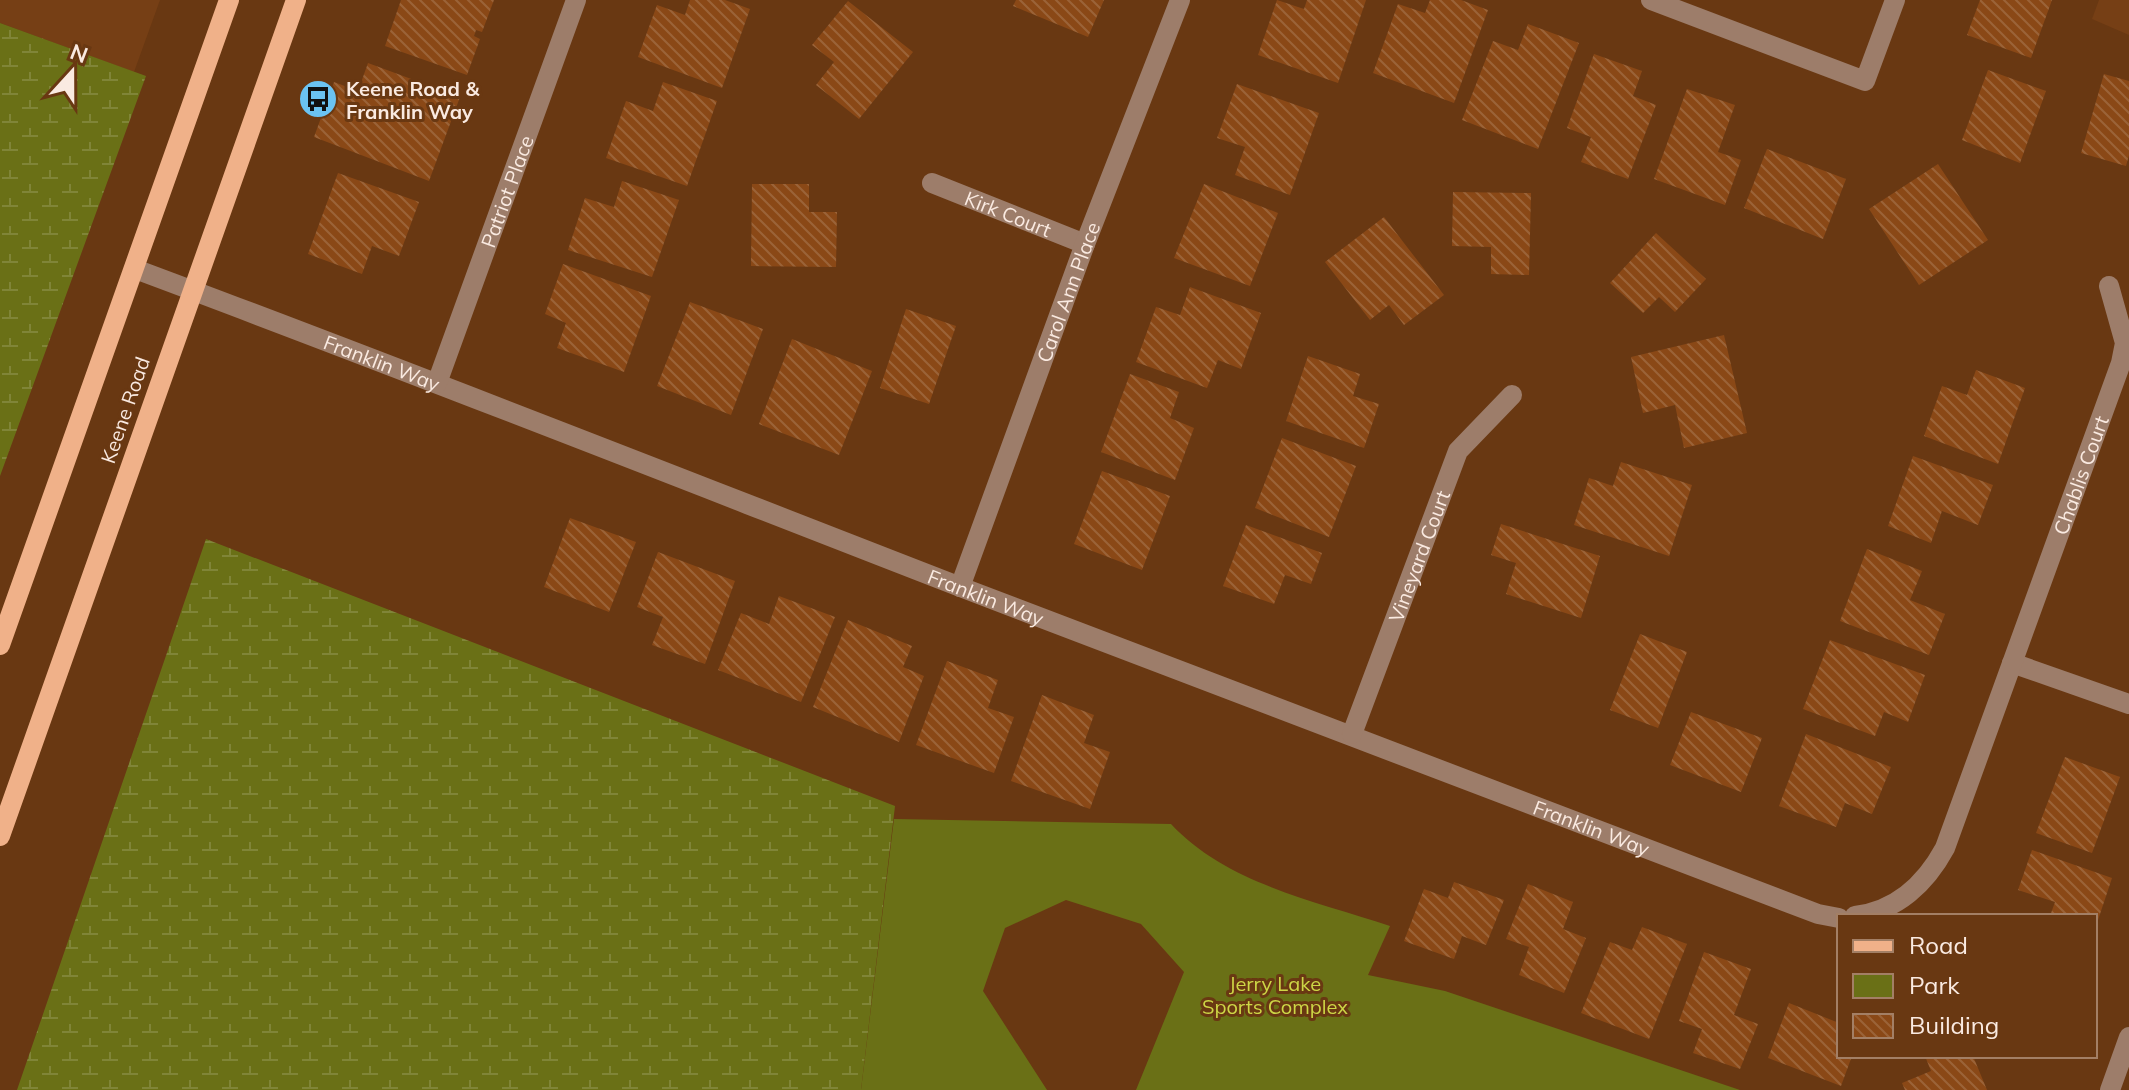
<svg xmlns="http://www.w3.org/2000/svg" width="2129" height="1090" font-family="Mulish,sans-serif">
<style>
.built{fill:#763f15}
.wetland{fill:url(#wetland-marsh)}
.green{fill:#6a7016}
.building{fill:url(#building-back-hatch)}
.lines{fill:none;stroke-linecap:round;stroke-linejoin:round}
.minor{stroke:#9d7d6a;stroke-width:20}
.major{stroke:#f0b189;stroke-width:20}
.labels{text-anchor:middle;dominant-baseline:central;stroke-width:6;stroke-linejoin:round;paint-order:stroke}
.poi-label{font-size:20px;font-weight:bold;fill:#faeae1;stroke:#693812;text-anchor:start}
.street-label{font-size:20px;fill:#faeae1;stroke:#693812}
.park-label{font-size:20px;fill:#cdd746;stroke:#693812}
</style>
<defs>
<pattern id="wetland-marsh" width="20" height="14" patternUnits="userSpaceOnUse" patternTransform="scale(2)"><rect width="20" height="14" fill="#6a7016"/><path d="M1 5h8M5 5V1M11 12h8M15 12V8" fill="none" stroke="#808538"/></pattern>
<pattern id="building-back-hatch" width="6" height="6" patternUnits="userSpaceOnUse" patternTransform="scale(2)"><rect width="6" height="6" fill="#8a4816"/><path d="M-1 5l2 2M0 0l6 6M5-1l2 2" fill="none" stroke="#9b6338"/></pattern>
</defs>
<rect width="100%" height="100%" fill="#693812"/>
<path class="built" d="M0,0H160L134,72L0,23Z
M2099,0H2129V35L2092,19Z"/>
<path class="wetland" d="M0,23L146,76L0,476Z
M206,539L895,806L861,1090H17Z"/>
<path class="green" d="M894,819L1171,824C1227,884 1316,901 1390,926L1368,975L1445,991L1740,1090H1136L1184,972L1141,924L1066,900L1005,928L983,991L1047,1090H861Z"/>
<path class="building" d="M401,0H494L482,32L476,30L474,36L480,39L467,75L385,46Z
M690,0H725L750,9L722,88L638,57L657,5L685,15Z
M1016,0H1104L1088,37L1013,6Z
M1277,0L1304,9L1307,0H1366L1338,83L1258,55Z
M1430,0H1461L1488,10L1454,103L1373,73L1398,4L1425,13Z
M1980,0H2052L2031,58L1967,35Z
M848,1L913,52L859,119L816,85L834,62L812,45Z
M1528,24L1579,43L1538,149L1462,120L1493,41L1518,50Z
M1594,54L1642,71L1633,96L1656,105L1628,179L1581,162L1591,137L1567,128Z
M368,63L460,97L429,181L314,137L334,82L358,91Z
M1988,70L2046,91L2020,163L1962,140Z
M2104,74L2129,81V155L2126,166L2081,153Z
M663,82L717,101L687,186L606,158L626,101L653,111Z
M1237,84L1319,113L1290,195L1235,175L1245,147L1217,138Z
M1687,89L1735,105L1718,152L1741,160L1725,205L1654,179Z
M1767,149L1846,179L1823,239L1744,208Z
M1938,164L1988,240L1919,285L1869,209Z
M338,173L419,202L399,256L372,246L362,274L308,254Z
M622,181L679,200L652,277L568,250L585,198L614,207Z
M752,184H809V212H837L836,267L751,266Z
M1204,184L1278,213L1250,286L1174,258Z
M1453,192L1531,193L1529,275L1491,274V247L1452,246Z
M1384,217L1444,295L1404,325L1389,305L1370,320L1325,262Z
M1656,233L1706,279L1675,312L1659,297L1643,313L1610,283Z
M563,264L651,296L624,372L557,348L566,323L545,314Z
M1190,287L1261,313L1241,369L1218,360L1207,388L1136,362L1156,307L1180,315Z
M690,302L763,329L731,415L657,386Z
M906,309L956,326L929,404L880,388Z
M1724,335L1747,433L1684,448L1675,405L1643,413L1631,357Z
M792,339L872,371L839,455L759,424Z
M1308,356L1360,374L1353,396L1379,404L1364,448L1286,421Z
M1976,370L2025,388L1998,464L1924,436L1942,386L1967,395Z
M1130,374L1179,392L1170,418L1194,428L1175,480L1101,452Z
M1282,438L1356,466L1329,537L1255,508Z
M1913,456L1993,485L1978,525L1942,511L1931,543L1888,526Z
M1621,462L1692,485L1669,556L1574,525L1589,478L1613,486Z
M1102,471L1170,496L1142,570L1074,544Z
M570,518L636,542L609,612L544,587Z
M1501,524L1600,556L1581,618L1506,594L1516,563L1491,555Z
M1246,525L1322,553L1311,584L1285,575L1274,604L1223,586Z
M1867,549L1922,571L1910,600L1945,614L1929,655L1840,621Z
M658,552L735,581L705,664L652,645L663,617L637,607Z
M779,596L835,617L801,702L718,670L741,613L769,624Z
M848,620L912,646L903,667L924,676L899,742L813,707Z
M1640,634L1687,652L1658,728L1610,710Z
M1830,640L1925,675L1908,722L1884,712L1875,736L1803,709Z
M947,661L998,680L988,708L1014,717L994,773L916,745Z
M1042,695L1094,715L1084,743L1110,752L1090,809L1011,781Z
M1691,712L1762,738L1741,792L1670,765Z
M1806,734L1891,767L1872,814L1845,803L1836,827L1779,806Z
M2065,757L2120,777L2092,853L2036,833Z
M2032,850L2112,878L2096,926L2095,916H2050L2055,902L2018,890Z
M1454,882L1504,900L1486,945L1462,936L1454,959L1404,941L1424,889L1448,898Z
M1528,884L1573,902L1563,929L1586,938L1564,993L1519,975L1529,947L1506,939Z
M1642,927L1687,944L1649,1039L1581,1013L1610,942L1632,950Z
M1704,952L1751,969L1734,1015L1758,1024L1740,1069L1693,1053L1702,1029L1679,1021Z
M1789,1003L1839,1023V1056H1852L1841,1086L1768,1058Z
M1925,1056H1973L1987,1090H1905L1902,1083L1931,1071Z"/>
<g class="lines">
<g class="minor">
<path d="M1651,0L1865,81L1895,0"/>
<path id="s1" d="M932,183L1085,244"/>
<path id="s2" d="M135,269C412,372 687,481 963,588C1247,698 1533,804 1818,914L1839,918"/>
<path id="s3" d="M437,383L576,0"/>
<path id="s4" d="M960,587L1085,244L1180,0"/>
<path d="M2012,663L2129,704"/>
<path id="s5" d="M1352,734L1458,451L1512,395"/>
<path id="s6" d="M1855,916C1897,911 1926,883 1945,848L2121,363L2125,343L2109,286"/>
<path d="M2110,1090L2129,1037"/>
</g>
<path class="major" d="M0,645L229,0
M0,836L296,0"/>
</g>
<defs>
<g id="bus-disc" transform="scale(2)"><circle r="9.5" fill="#6bc3f2" stroke="#693812"/><path d="M-5-6H5V4H4V6H2V4H-2V6H-4V4H-5ZM-3.5-4V0h7V-4ZM-3.5 1.2v1.5H-2V1.2ZM2 1.2v1.5H3.5V1.2Z" fill="#111"/></g>
</defs>
<g fill-rule="evenodd">
<use href="#bus-disc" x="318" y="99"/>
</g>
<g class="labels">
<g class="poi-label">
<text x="346" y="88">Keene Road &amp;<tspan x="346" dy="23">Franklin Way</tspan></text>
</g>
<g class="street-label">
<text stroke="none"><textPath href="#s3" startOffset="204">Patriot Place</textPath></text>
<text stroke="none"><textPath href="#s1" startOffset="82">Kirk Court</textPath></text>
<text stroke="none"><textPath href="#s4" startOffset="314">Carol Ann Place</textPath></text>
<text stroke="none"><textPath href="#s2" startOffset="264">Franklin Way</textPath></text>
<text transform="translate(125 410) rotate(-71)">Keene Road</text>
<text stroke="none"><textPath href="#s6" startOffset="514">Chablis Court</textPath></text>
<text stroke="none"><textPath href="#s5" startOffset="190">Vineyard Court</textPath></text>
<text stroke="none"><textPath href="#s2" startOffset="912">Franklin Way</textPath></text>
<text stroke="none"><textPath href="#s2" startOffset="1560">Franklin Way</textPath></text>
</g>
<g class="park-label">
<text x="1275" y="983">Jerry Lake<tspan x="1275" dy="23">Sports Complex</tspan></text>
</g>
</g>
<rect x="1837" y="914" width="260" height="144" fill="#693812" stroke="#a37f65" stroke-width="2"/>
<rect x="1853" y="940" width="40" height="12" fill="#f0b189" stroke="#a37f65" stroke-width="2"/>
<text x="1909" y="954" font-size="24" fill="#faeae1">Road</text>
<rect x="1853" y="974" width="40" height="24" fill="#6a7016" stroke="#a37f65" stroke-width="2"/>
<text x="1909" y="994" font-size="24" fill="#faeae1">Park</text>
<rect x="1853" y="1014" width="40" height="24" fill="url(#building-back-hatch)" stroke="#a37f65" stroke-width="2"/>
<text x="1909" y="1034" font-size="24" fill="#faeae1">Building</text>
<g transform="translate(72 72) rotate(21)" stroke="#693812" stroke-width="6" paint-order="stroke">
<path d="M0-6L14 30L0 20L-14 30Z" fill="#faeae1"/>
<text y="-12" font-size="22" font-weight="bold" text-anchor="middle" fill="#faeae1">N</text>
</g>
</svg>
